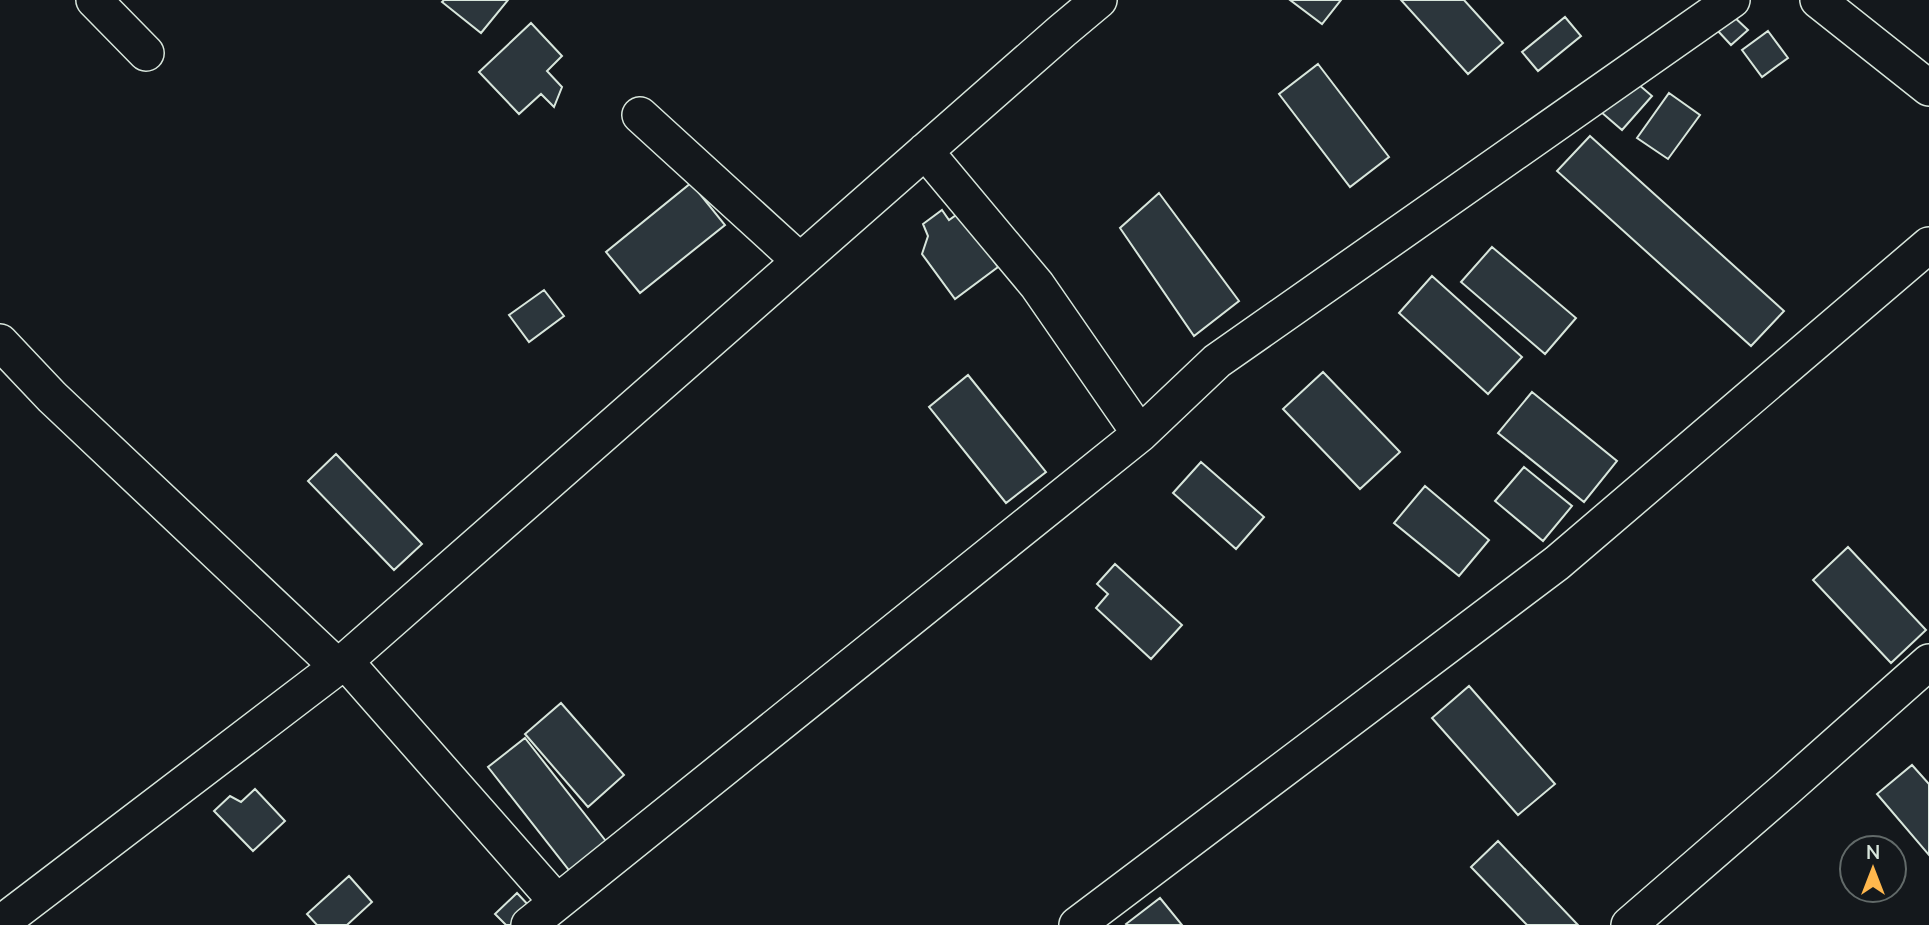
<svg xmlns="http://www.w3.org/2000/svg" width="1929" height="925" font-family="'Nunito Sans',sans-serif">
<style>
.building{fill:#2c363c;stroke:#d8e6dc;stroke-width:2}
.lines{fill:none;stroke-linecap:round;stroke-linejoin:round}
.minor-casing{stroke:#d8e6dc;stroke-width:38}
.minor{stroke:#14181c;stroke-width:35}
</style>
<rect width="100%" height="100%" fill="#14181c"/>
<path class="building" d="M444,0H508L481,33L442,2Z
M1290,0H1341L1322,24Z
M1401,0H1464L1503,43L1468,74Z
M1732,15L1748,30L1731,45L1717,30Z
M1565,17L1581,36L1538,71L1522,52Z
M531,23L562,56L547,71L562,87L554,107L541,94L519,114L479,72Z
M1768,31L1788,58L1762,77L1742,50Z
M1318,64L1389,157L1350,187L1279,94Z
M1631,78L1652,96L1622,130L1601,112Z
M1669,93L1700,115L1668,159L1637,138Z
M1590,136L1784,311L1751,346L1557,171Z
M691,183L725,225L640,293L606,252Z
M1159,193L1239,301L1194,336L1120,228Z
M942,210L949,220L959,213L998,267L955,299L922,254L928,236L923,224Z
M1492,247L1576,318L1545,354L1461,282Z
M1432,276L1522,357L1488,394L1399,313Z
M544,290L564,316L529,342L509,315Z
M1323,372L1400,452L1360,489L1283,409Z
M968,375L1046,472L1006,503L929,407Z
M1532,392L1617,461L1584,502L1498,433Z
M336,454L422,544L394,570L308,481Z
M1201,462L1264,517L1236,549L1173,493Z
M1524,467L1572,506L1543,541L1495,501Z
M1425,486L1489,540L1459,576L1394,523Z
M1848,547L1926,630L1891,663L1813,580Z
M1115,564L1182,625L1151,659L1096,608L1108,594L1097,584Z
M1469,686L1555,784L1518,815L1432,718Z
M561,703L624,775L588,807L525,734Z
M525,738L609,845L572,874L488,767Z
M1912,765L1929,784V855L1877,794Z
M255,789L285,821L253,851L214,811L230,796L241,802Z
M1498,841L1578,925H1527L1471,867Z
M349,876L372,902L347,925H317L307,914Z
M517,893L532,909L515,925H506L495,914Z
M1160,898L1182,925H1127L1126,924Z"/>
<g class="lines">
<g class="minor-casing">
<path id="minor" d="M94,0L146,53
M1818,0L1929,88
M640,115L800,261
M925,151L1037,285L1140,434
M0,342L52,397L338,667
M345,661L557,902
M0,924L345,661L1062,31L1099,0
M529,925L1140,434L1217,361L1732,0
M1077,925L1557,563L1929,245
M1629,925L1786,789L1929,662"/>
</g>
<use href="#minor" class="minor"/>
</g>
<g transform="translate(1873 869)"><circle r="33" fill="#14181c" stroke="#626a69" stroke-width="2"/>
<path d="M0-5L12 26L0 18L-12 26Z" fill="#ffb74d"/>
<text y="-10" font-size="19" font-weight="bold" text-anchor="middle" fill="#d8e6dc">N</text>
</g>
</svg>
